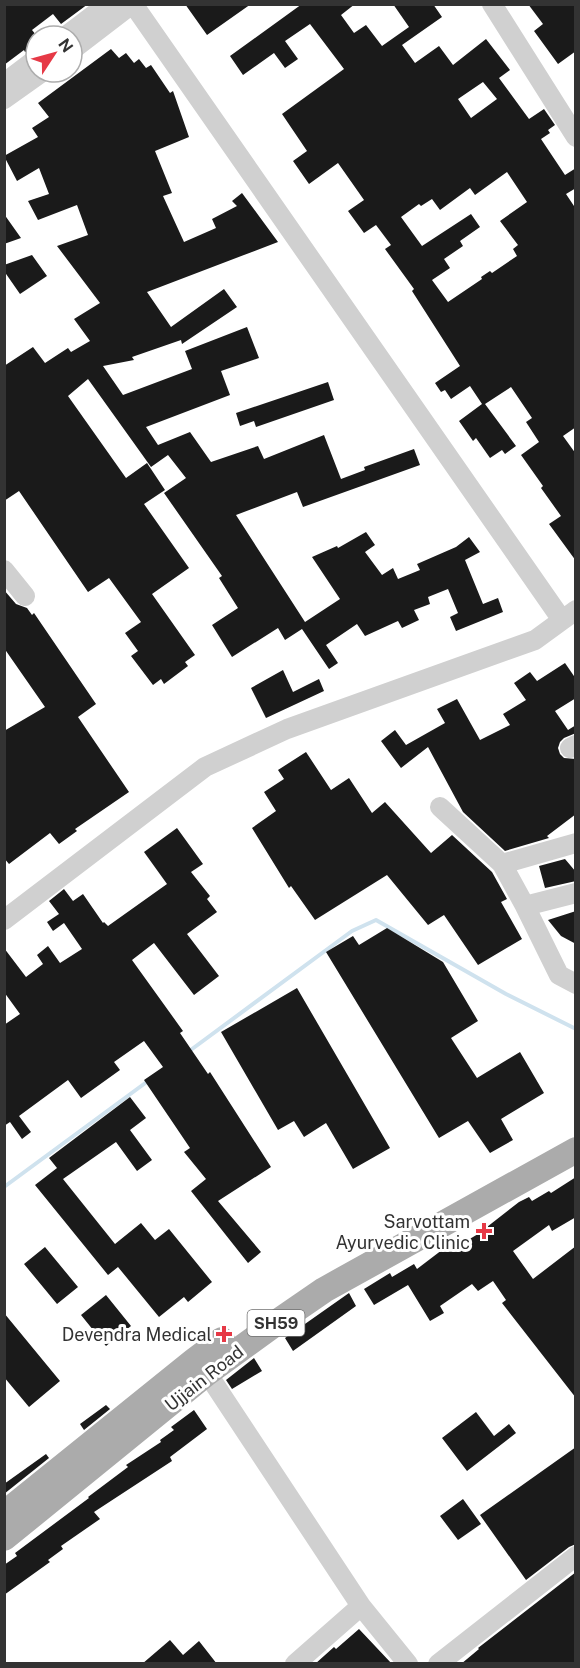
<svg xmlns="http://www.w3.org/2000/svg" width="580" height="1668" font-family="'Public Sans',sans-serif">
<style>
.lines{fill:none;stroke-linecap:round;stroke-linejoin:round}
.stream{stroke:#cfe2ee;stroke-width:4}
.building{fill:#1a1a1a;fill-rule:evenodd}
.minor{stroke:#d0d0d0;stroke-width:20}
.major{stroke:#ababab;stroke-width:26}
.poi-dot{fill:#e63946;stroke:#fff;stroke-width:2}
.labels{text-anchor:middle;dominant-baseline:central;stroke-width:6;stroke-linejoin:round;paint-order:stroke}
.shield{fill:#fff;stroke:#707070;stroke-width:1.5}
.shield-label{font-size:16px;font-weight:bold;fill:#333}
.poi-label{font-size:18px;fill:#333;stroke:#fff;text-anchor:end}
.street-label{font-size:18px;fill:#333;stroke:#fff}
</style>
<rect width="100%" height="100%" fill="#fff"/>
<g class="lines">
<path class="stream" d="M188,1052L352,931L376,920L506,994L576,1029
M4,1187L148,1081"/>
</g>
<path class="building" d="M4,4H88L61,24L53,14L32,30L36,35V47L25,52L24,50L4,65Z
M185,4H251L207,35Z
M302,4H355L341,15L354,33L366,25L382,46L409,27L393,4H433L442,17L402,45L415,63L439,46L453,65L486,39L510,70L499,78L529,119L544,109L555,125L548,130L550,133L541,139L565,175L576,168V188L566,194L576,209V427L563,436L576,454V561L549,524L561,516L541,488L543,486L521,455L539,442L526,422L532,418L511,387L485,404L516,446L505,454L502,450L490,458L476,438L473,441L459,421L482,404L470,386L451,399L445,390L441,392L435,383L460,366L412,291L414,289L385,249L391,245L376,225L364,233L348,211L364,200L338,163L309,184L293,161L307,151L282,114L344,69L310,24L285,41L298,59L285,68L274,53L243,75L230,56ZM483,82L497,99L471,118L458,99ZM507,172L527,202L500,221L518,245L513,249L517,256L492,273L490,271L481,277L482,279L448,302L432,280L450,268L444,259L463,246L460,241L480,227L471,214L422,246L401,217L419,204L421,206L432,199L440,210L470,188L475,195Z
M528,4H576V51L558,64L534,31L543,24Z
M111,49L119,58L126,53L134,63L139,59L146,68L151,65L170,93L173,91L189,137L155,151L172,193L163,196L184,242L216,228L212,219L237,206L232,201L242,193L278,242L147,292L171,327L224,289L237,307L182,344L181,340L132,357L134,360L103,366L123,395L192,369L185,351L247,327L259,358L221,371L230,395L146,427L158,445L190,432L211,462L258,446L264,459L324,435L341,479L365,470L364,467L414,449L420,465L303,507L297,492L236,515L305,622L340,599L312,557L337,546L338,548L366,532L375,545L365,552L382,575L393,568L398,579L420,570L417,564L456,547L469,537L480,552L465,560L483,604L498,598L503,612L456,631L450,617L458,613L448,589L428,597L430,604L414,610L419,620L402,628L398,621L365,636L357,624L326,645L338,663L329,669L302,629L285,640L278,628L232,657L212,625L238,608L219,578L222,576L164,493L186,478L168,455L151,467L88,379L68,396L126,478L147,463L165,490L144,504L189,568L152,594L195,655L185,662L188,666L164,684L161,679L153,685L131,656L138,651L125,633L141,622L109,578L88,592L19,491L4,501V366L33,347L45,363L68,348L71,352L90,341L74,319L100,303L57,246L88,235L77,205L38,220L28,201L49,194L39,168L17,181L4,156L38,137L32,128L49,117L38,103Z
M4,214L21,238L4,244Z
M32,255L47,276L20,294L4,271V265Z
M328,382L334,400L256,427L254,421L240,426L236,413Z
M4,590L16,604L27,608L32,615L34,613L96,704L78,717L129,792L75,829L77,831L59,844L50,833L9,864L4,858V731L45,707L4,648Z
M565,663L576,679V698L555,711L568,730L576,725V733L564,738L560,742L558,748L560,754L564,758L576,759V814L547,836L549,838L505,851L463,812L428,747L401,768L381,741L395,730L406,745L445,723L437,709L457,699L480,740L510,725L503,714L526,700L514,683L530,672L537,681Z
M283,670L293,692L319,679L324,691L266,718L251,688Z
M306,752L331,790L349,778L372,813L385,802L431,853L452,835L492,872L507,899L501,902L522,939L478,965L444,915L428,925L387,875L315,920L291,886L289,888L252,828L276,811L264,792L284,779L278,770Z
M177,828L203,864L191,872L210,896L207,899L217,912L187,934L219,976L194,995L154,943L132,960L183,1031L180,1033L208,1074L210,1072L271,1167L218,1201L261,1252L248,1263L191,1191L206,1179L184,1152L190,1148L144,1080L163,1067L144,1041L114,1062L120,1070L81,1098L68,1080L19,1116L31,1132L22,1139L10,1122L4,1126V1025L20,1014L4,992V948L26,977L43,964L37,955L48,946L60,963L82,949L64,923L53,931L47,922L59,914L49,901L64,889L73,901L83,894L103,923L104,922L108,926L167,884L144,852Z
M565,859L576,872V881L545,888L539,866Z
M576,911V944L561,936L548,920Z
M387,928L443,962L478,1021L451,1038L477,1078L520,1052L544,1093L501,1119L513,1140L490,1153L468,1121L439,1138L326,952L353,936L359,945Z
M297,988L390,1148L353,1169L326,1123L304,1137L294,1121L278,1130L221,1032Z
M130,1097L146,1118L130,1130L152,1160L137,1171L116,1142L63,1179L115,1244L141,1223L155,1240L169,1229L212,1282L188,1302L184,1297L159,1317L118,1267L108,1275L35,1185L57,1168L49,1158Z
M576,1177V1217L552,1231L549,1225L513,1251L533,1279L576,1246V1398L502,1303L506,1300L493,1281L478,1291L472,1284L440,1306L444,1313L430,1321L408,1285L374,1305L364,1289L390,1273L392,1277L414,1264L417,1269L459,1237L463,1243L478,1234L519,1202L529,1197L532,1201L549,1191L551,1193Z
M45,1247L78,1287L57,1304L24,1264Z
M349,1293L356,1306L293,1351L285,1338Z
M106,1295L131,1326L106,1346L81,1315Z
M4,1313L60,1381L29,1407L4,1377Z
M254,1358L262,1371L232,1389L226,1380Z
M106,1405L110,1409L84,1430L80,1424Z
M194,1410L207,1429L170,1457L172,1461L94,1512L100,1519L61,1546L63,1549L48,1560L50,1562L4,1595V1565L17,1556L15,1553L89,1498L88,1497L128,1467L126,1465L161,1442L160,1440L174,1430L171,1427Z
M476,1412L494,1436L509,1424L516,1433L467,1471L442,1438Z
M576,1447V1544L569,1547L526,1580L480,1515Z
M46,1454L49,1458L4,1494V1484Z
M463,1499L481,1524L458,1540L440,1516Z
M576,1572V1664H461L479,1649L478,1648Z
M359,1629L392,1664H315L334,1647L336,1649Z
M170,1640L183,1655L199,1641L217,1664H142Z"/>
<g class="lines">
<path class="minor" d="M133,4L562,620
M492,4L576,137
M66,36L108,4
M72,50L132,4
M7,81L36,59
M4,99L42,72
M4,570L25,596
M570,748L576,745
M440,807L502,864L525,906
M502,864L576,843
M576,893L525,906L559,975L576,984
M4,920L205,767L287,729L535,640L576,610
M198,1364L207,1373L361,1606L408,1664
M295,1664L361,1606
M438,1664L576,1556"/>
<path class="major" d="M4,1514L194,1361L222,1340
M4,1538L207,1373L276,1323L324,1290L576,1150"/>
</g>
<g class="poi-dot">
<path d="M481 1222h6v6h6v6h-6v6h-6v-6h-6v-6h6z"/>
<path d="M221 1325h6v6h6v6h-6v6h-6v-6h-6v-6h6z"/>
</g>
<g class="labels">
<rect class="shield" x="247.5" y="1310" width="57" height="26" rx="4.5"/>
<g class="shield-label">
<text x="276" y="1323">SH59</text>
</g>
<g class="poi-label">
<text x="470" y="1221">Sarvottam<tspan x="470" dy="21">Ayurvedic Clinic</tspan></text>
<text x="212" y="1334">Devendra Medical</text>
</g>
<g class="street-label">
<text transform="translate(204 1378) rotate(-38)">Ujjain Road</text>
</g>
</g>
<rect width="580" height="1668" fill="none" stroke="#333333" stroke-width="12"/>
<g transform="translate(54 54) rotate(54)"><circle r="28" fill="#ffffff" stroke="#adadad" stroke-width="1.5"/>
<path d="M0-4.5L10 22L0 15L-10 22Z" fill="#e63946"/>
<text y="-9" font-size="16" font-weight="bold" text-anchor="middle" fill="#333333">N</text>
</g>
</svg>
